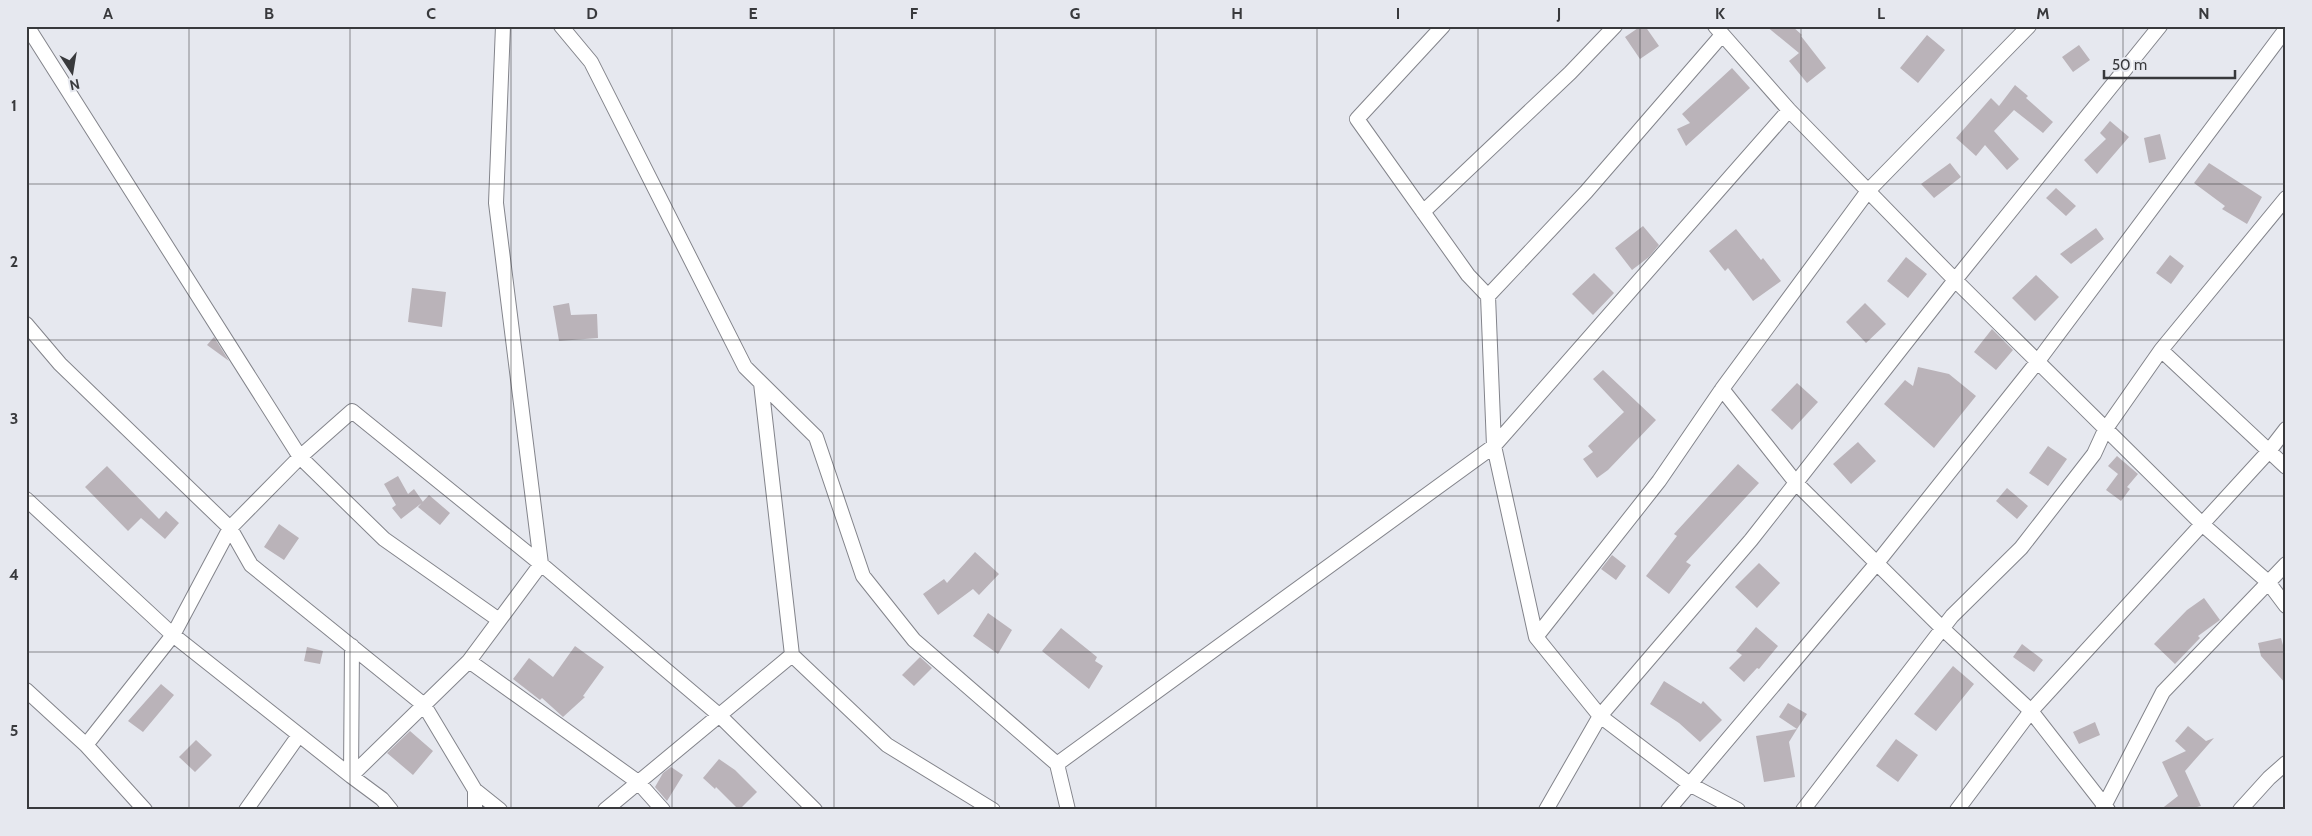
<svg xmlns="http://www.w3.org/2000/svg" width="2312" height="836" font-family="Cabin,sans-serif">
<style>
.building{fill:#bab3b9}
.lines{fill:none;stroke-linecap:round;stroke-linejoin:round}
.minor-casing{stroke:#83848b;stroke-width:16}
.minor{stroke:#fff;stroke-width:14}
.grid{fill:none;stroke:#38393c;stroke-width:1;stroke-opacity:0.55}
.neatline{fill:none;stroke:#38393c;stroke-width:2}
.grid-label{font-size:16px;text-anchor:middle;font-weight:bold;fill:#38393c}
</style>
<rect width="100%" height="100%" fill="#e6e8ef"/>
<path class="building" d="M1641,26H1645L1659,46L1640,59L1625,37Z
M1766,26H1792L1802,35L1801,36L1826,68L1807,83L1789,61L1799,53Z
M1927,35L1945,50L1918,83L1900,68Z
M2079,45L2090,60L2073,72L2062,57Z
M1732,68L1750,88L1686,146L1677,129L1690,123L1682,114Z
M2015,85L2028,96L2026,98L2053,122L2043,133L2014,110L1994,131L2019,159L2007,170L1985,145L1976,156L1956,138L1991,98L1999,106Z
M2110,121L2129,137L2097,174L2084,160L2106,139L2100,133Z
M2160,134L2166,159L2149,163L2144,138Z
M1950,163L1961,177L1934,198L1921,184Z
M2209,163L2262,197L2247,224L2222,209L2225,206L2194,183Z
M2056,188L2076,206L2066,216L2046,198Z
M1643,226L1659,245L1649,257L1632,270L1615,248Z
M2096,228L2104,239L2071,264L2060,254Z
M1736,229L1761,260L1763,258L1781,281L1753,301L1728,268L1725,271L1709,251Z
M2170,255L2184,266L2171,284L2156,273Z
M1906,257L1927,274L1908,298L1887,281Z
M1594,273L1614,293L1593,315L1572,294Z
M2036,275L2059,297L2035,321L2012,298Z
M412,288L446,292L442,327L408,322Z
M569,303L571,315L597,314L598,338L559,341L553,306Z
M1865,303L1886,324L1866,343L1846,322Z
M1992,329L2013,350L1996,370L1974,352Z
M214,337L229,361L207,345Z
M1918,367L1949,374L1976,396L1934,448L1884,404L1905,380L1913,386Z
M1603,370L1656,420L1608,470L1597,478L1583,459L1593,452L1588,446L1624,412L1593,379Z
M1797,383L1818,402L1792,430L1771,410Z
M1858,442L1876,461L1851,484L1833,464Z
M2048,446L2067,459L2048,486L2029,473Z
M2117,456L2138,474L2127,487L2130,489L2121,501L2106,490L2118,474L2108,466Z
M1738,464L1759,483L1686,562L1691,565L1669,594L1646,576L1677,536L1674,534Z
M107,466L159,519L166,511L179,523L165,539L141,518L128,531L85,487Z
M398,476L408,494L414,489L423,502L401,519L392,508L396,505L384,484Z
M2007,488L2028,506L2017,519L1996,501Z
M429,495L450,513L440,525L418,507Z
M279,524L299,538L284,560L264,547Z
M975,552L999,574L979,595L973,589L938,615L923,594L944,579L947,583Z
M1612,555L1626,566L1616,580L1601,569Z
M1759,563L1780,583L1757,608L1735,587Z
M2204,598L2220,620L2198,636L2200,638L2175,664L2154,644L2187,610Z
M988,613L1012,630L998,654L973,636Z
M1756,627L1778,646L1759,669L1757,668L1744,682L1729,668L1742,655L1736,651Z
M1061,628L1097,657L1095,661L1103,666L1089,689L1042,651Z
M2281,638L2286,656V684L2261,656L2258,643Z
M2022,644L2043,660L2034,672L2013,657Z
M575,646L604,667L583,696L585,697L563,717L542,698L540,700L513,679L529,658L553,677Z
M307,647L323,651L320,664L304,661Z
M920,657L932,668L914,686L902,675Z
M1953,666L1974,684L1936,731L1914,714Z
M1664,681L1701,704L1703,701L1722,720L1700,742L1679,723L1650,704Z
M161,684L174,695L143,732L128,721Z
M1788,703L1807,714L1797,729L1779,717Z
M2095,722L2100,735L2079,744L2073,732Z
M2188,726L2206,741L2214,738L2185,771L2201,806L2197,807L2200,810H2160L2178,796L2162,762L2186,751L2175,741Z
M1797,729L1789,742L1795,777L1764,782L1756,736Z
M410,731L433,751L413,775L387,753Z
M1896,739L1918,755L1898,782L1876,766Z
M196,740L212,755L195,772L179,757Z
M719,759L735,770L757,792L739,810L716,787L715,789L703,778Z
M671,767L683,775L667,801L655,787L663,773Z"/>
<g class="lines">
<g class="minor-casing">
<path id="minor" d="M27,26L300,457L384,539L499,620
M561,26L591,62L745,367L816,437L863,576L914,640L1057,764L1068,810
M1443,26L1357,119L1468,275L1488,296L1494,446L1536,637L1600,716L1546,810
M1715,26L1789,110L1955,280L2202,524L2268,582L2286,606
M1423,212L1570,73L1615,26
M1488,296L1586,192L1722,35
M26,324L60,364L230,528L251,565L424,705L475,790L500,810
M2161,350L2286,467
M761,383L792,655L887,745L993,810
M1722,389L1797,484L1943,629L2031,711L2108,810
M26,499L173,635L351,776L469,661L541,564L496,203L503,26
M1536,637L1659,481L1722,389L1868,191L2029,26
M352,646L351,776L382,799L391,810
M469,661L638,782L663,810
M26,690L86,745L145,810
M86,745L173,635L230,528L300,457L352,411L541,564L719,715L815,810
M1057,764L1494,446L1789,110
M246,810L299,735
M475,810V790
M605,810L792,655
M1668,810L1877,563L2038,361L2286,29
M1738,810L1691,785L1600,716L1751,540L1955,280L2160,26
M1803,810L1952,616L2021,548L2094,454L2105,430L2161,350L2286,198
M1957,810L2031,711L2269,451L2286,429
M2102,810L2163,692L2286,564
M2240,810L2269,778L2286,763"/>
</g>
<use href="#minor" class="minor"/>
</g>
<path class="grid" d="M189,26V810M350,26V810M511,26V810M672,26V810M834,26V810M995,26V810M1156,26V810M1317,26V810M1478,26V810M1640,26V810M1801,26V810M1962,26V810M2123,26V810M26,184H2286M26,340H2286M26,496H2286M26,652H2286"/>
<rect width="2312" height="836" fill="none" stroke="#e6e8ef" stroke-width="55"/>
<g transform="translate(72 72) rotate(168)" stroke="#e6e8ef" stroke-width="4" paint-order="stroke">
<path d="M0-4L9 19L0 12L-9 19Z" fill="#38393c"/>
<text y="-8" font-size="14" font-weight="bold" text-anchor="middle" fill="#38393c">N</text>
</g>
<path d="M2104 70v8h131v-8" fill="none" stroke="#38393c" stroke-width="2.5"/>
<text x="2112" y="70" font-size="15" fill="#38393c" stroke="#e6e8ef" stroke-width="4" paint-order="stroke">50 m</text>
<rect x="28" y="28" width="2256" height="780" class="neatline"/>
<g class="grid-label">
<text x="108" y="19">A</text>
<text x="269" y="19">B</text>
<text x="431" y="19">C</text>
<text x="592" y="19">D</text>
<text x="753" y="19">E</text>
<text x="914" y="19">F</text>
<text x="1075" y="19">G</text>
<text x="1237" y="19">H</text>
<text x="1398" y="19">I</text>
<text x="1559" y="19">J</text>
<text x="1720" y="19">K</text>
<text x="1881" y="19">L</text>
<text x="2043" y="19">M</text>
<text x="2204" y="19">N</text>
<text x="14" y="111">1</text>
<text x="14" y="267">2</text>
<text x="14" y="424">3</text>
<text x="14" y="580">4</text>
<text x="14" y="736">5</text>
</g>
</svg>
